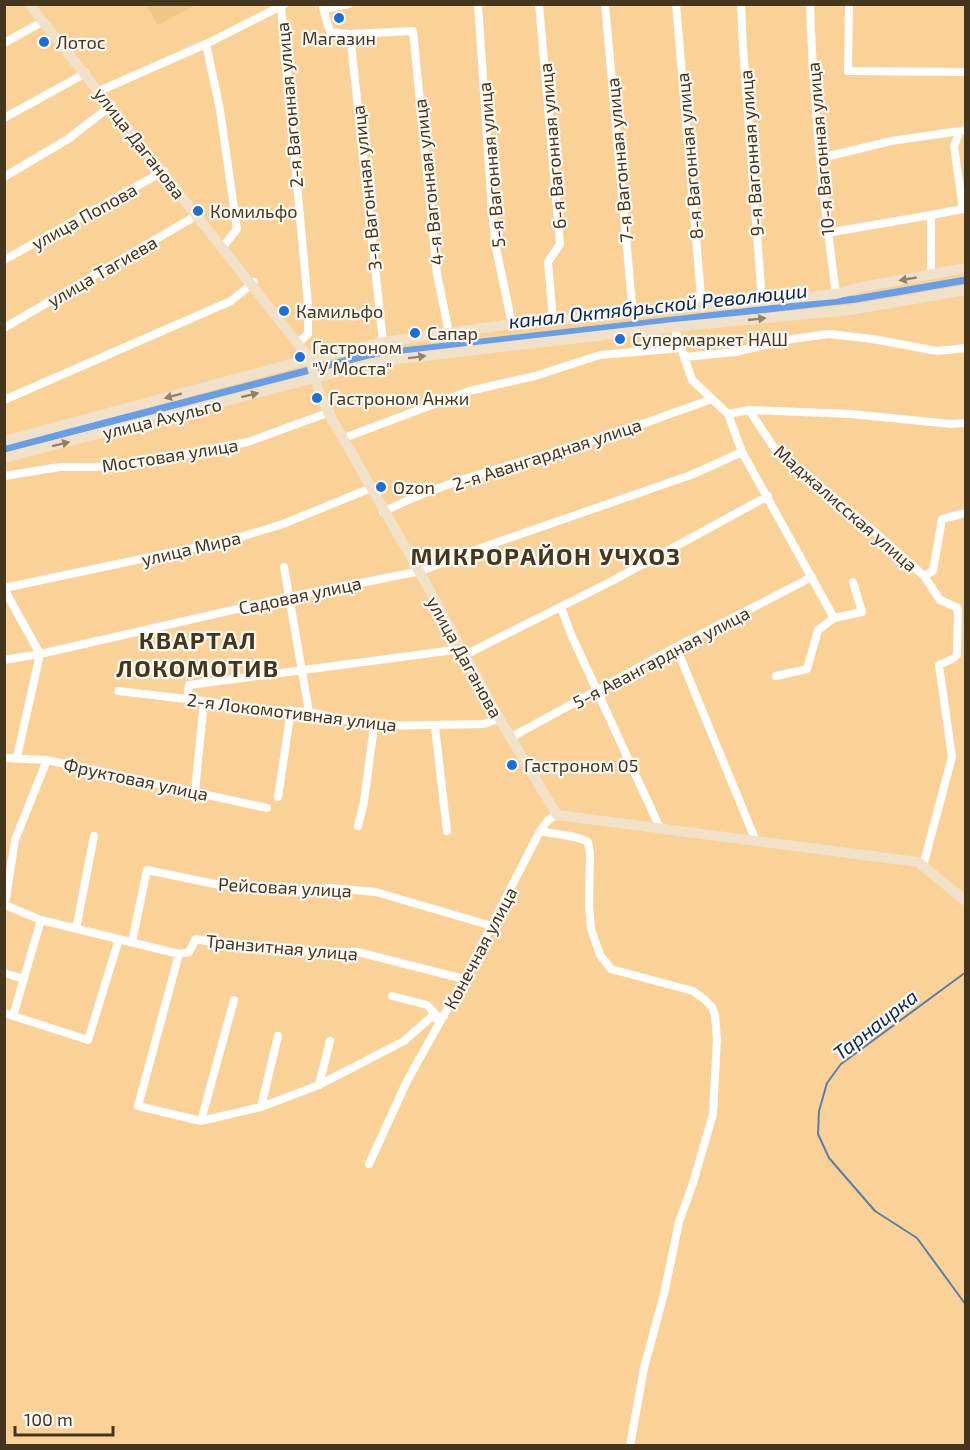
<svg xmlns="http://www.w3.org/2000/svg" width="970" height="1450" font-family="'Exo 2',sans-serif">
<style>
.built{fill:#f2c685}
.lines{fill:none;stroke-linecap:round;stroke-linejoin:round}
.stream{stroke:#5c7eac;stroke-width:2}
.canal{stroke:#679eea;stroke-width:7}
.street{stroke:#fff;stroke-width:8}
.secondary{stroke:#f1e1c8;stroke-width:10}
.oneway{fill:#92826a}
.poi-dot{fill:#1970da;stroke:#fdf9f4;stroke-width:2}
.labels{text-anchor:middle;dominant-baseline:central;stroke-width:4.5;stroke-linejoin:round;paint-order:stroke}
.poi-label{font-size:18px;fill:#44351d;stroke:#fdf9f4;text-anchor:start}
.street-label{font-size:18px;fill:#44351d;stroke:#fdf9f4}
.water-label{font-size:20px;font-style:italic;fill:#032857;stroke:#fdf9f4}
.district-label{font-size:24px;font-weight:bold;letter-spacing:1.5px;fill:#44351d;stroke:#fdf9f4}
</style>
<rect width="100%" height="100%" fill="#fad298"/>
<path class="built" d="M146,5H196L158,25Z"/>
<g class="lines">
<path class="stream" d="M966,972L841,1064L827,1083L819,1111L818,1134L829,1158L875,1211L917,1238L966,1305"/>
<path class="canal" d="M4,449L368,355L856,299L966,280"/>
<path class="street" d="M322,4L330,32L350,34L413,31L437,274L449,333
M478,4L492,211L496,248L512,324
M539,4L560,244L548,262L553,320
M605,4L633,315
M676,4L702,308
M741,4L743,48L762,301
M810,4C813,101 823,198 836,294
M849,4L848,71L966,72
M281,7L308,305V334L298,343
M324,9L349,4
M350,34L383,342
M4,43L42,22
M206,44L220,110L237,229L222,248
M99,91L206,44L285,4
M4,118L86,73
M821,158L891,141L960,131
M4,177L68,139L112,105
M827,233L931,215
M4,260L164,171
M931,275V215L963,209L954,146L960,131L966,130
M674,327L692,380L728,414
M4,328L199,214
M685,357L735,352L792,339L829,334L873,339L937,351L966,348
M4,400L231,301L254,282
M749,410L777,452L868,526L924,576L940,600L958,608L957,655L954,658L939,665L952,757L923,866
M728,414L742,452L834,618L818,630L807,669L776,676
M728,414L749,410L851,414L951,424L966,423
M344,438L469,391L535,376L600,355L682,348
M4,476L60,467H96L152,461L248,442L330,412
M383,512C447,479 523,463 591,441C632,429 672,413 712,399
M284,567L309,712
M924,576L933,571L942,519L966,513
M4,588L231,540L283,524L371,488
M4,589L40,654L17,757
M561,607L570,632L659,826
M834,618L862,612L853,582
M676,647L756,841
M463,656L612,581L768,496
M4,660L40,654L289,597L421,571L492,544L691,475L742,452
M118,691L204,701L247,709L309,712L374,726L484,724L500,718
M187,699L189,685L462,649
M435,727L447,831
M510,738L676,647L812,577
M4,758L47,760L267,808
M47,760L15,840L5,905L41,920L179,954L189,952L196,939L227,945L298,952H358L464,979
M195,791L204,701
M278,797L291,710
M358,826L364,802L374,726
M540,831C556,835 574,834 588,842L590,853L589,905L591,929L600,955L611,969L693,991L704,999L712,1007L715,1015L717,1039L713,1114L693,1183L679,1222L664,1294L644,1368L630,1446
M76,929L94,836
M132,942L147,870L220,885L306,892L331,888L376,892L492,926
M179,954L138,1106L201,1121L261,1107L319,1085L404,1041L430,1018L444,1016
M4,973L24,979
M392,996L427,1005L437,1016
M4,1013L88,1040L119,939
M13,1016L41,920
M319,1085L330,1041
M261,1107L278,1036
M201,1121L234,1000
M369,1164L407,1081L464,979L540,831L548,820L558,814"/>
<path class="secondary" d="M29,4L310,359L318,389L328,412L419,571L499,718L557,815L918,862L966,901
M4,441L310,359L383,342L512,324L836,294L862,287L966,268
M4,458L381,361L674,327L850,310L966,290"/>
</g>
<defs><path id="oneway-solid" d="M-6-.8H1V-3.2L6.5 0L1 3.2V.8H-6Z" transform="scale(1.5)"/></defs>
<g class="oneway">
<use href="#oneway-solid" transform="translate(908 279) rotate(170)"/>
<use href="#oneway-solid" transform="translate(757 319) rotate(-6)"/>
<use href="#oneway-solid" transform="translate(417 357) rotate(-7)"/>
<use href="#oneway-solid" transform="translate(250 395) rotate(-14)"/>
<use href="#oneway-solid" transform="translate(173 396) rotate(165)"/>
<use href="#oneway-solid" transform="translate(61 444) rotate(-14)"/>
</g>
<g class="poi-dot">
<circle cx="339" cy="18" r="6"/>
<circle cx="44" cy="42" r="6"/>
<circle cx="198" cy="211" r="6"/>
<circle cx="284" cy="311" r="6"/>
<circle cx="415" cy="333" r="6"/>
<circle cx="620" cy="339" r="6"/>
<circle cx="300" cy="357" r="6"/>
<circle cx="317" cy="398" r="6"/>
<circle cx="381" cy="487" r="6"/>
<circle cx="512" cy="765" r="6"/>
</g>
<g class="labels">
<g class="poi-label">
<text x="339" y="38" text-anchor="middle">Магазин</text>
<text x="56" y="42">Лотос</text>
<text x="210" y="211">Комильфо</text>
<text x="296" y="311">Камильфо</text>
<text x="427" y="333">Сапар</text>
<text x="632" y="339">Супермаркет НАШ</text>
<text x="312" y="347">Гастроном<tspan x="312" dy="21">"У Моста"</tspan></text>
<text x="329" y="398">Гастроном Анжи</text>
<text x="393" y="487">Ozon</text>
<text x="524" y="765">Гастроном 05</text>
</g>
<g class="street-label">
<text transform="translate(289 105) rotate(-95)">2-я Вагонная улица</text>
<text transform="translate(140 143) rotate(52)">улица Даганова</text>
<text transform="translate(552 146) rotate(-95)">6-я Вагонная улица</text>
<text transform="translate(820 149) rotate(-95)">10-я Вагонная улица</text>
<text transform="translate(751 153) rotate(-94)">9-я Вагонная улица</text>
<text transform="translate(689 156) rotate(-95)">8-я Вагонная улица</text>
<text transform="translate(619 160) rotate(-95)">7-я Вагонная улица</text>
<text transform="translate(491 165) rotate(-95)">5-я Вагонная улица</text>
<text transform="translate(428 182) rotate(-96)">4-я Вагонная улица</text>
<text transform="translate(366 188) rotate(-96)">3-я Вагонная улица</text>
<text transform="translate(84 216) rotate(-29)">улица Попова</text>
<text transform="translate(102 271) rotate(-30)">улица Тагиева</text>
<text transform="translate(162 418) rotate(-14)">улица Ахульго</text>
<text transform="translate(547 454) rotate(-18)">2-я Авангардная улица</text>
<text transform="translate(170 455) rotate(-9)">Мостовая улица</text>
<text transform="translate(846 508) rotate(41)">Маджалисская улица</text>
<text transform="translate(191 548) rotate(-13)">улица Мира</text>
<text transform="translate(300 595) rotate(-12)">Садовая улица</text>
<text transform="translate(465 657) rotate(61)">улица Даганова</text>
<text transform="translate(661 657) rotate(-28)">5-я Авангардная улица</text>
<text transform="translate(292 712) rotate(7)">2-я Локомотивная улица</text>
<text transform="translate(136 779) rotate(12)">Фруктовая улица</text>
<text transform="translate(285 887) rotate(3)">Рейсовая улица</text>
<text transform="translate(282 947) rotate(5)">Транзитная улица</text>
<text transform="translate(480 948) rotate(-62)">Конечная улица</text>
</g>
<g class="water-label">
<text transform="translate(658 305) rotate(-6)">канал Октябрьской Революции</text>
<text transform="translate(875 1024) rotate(-38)">Тарнаирка</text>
</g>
<g class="district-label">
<text x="546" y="555">МИКРОРАЙОН УЧХОЗ</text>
<text x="198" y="639">КВАРТАЛ<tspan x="198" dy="28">ЛОКОМОТИВ</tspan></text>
</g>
</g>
<rect width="970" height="1450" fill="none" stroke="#44351d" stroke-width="12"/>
<path d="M15 1426v9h98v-9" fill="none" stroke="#44351d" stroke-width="3"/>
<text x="24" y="1426" font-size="18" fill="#44351d" stroke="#fdf9f4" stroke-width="4.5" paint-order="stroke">100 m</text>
</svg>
